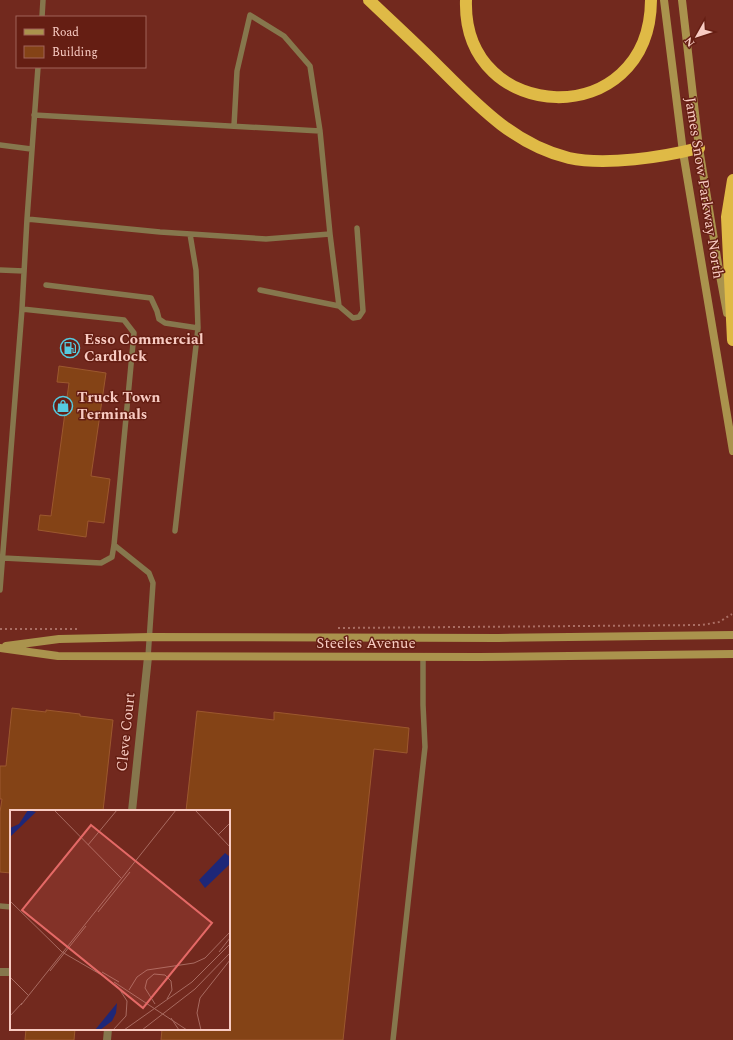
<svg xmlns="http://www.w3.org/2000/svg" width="733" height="1040" font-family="Spectral,serif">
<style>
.building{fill:#844316;stroke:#9c582e}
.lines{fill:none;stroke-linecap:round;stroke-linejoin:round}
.path{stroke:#aa6d63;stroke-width:2;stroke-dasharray:2 3;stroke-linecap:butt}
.lane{stroke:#86774d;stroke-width:5.5}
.street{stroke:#86774d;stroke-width:8}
.secondary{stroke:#aa934d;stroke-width:8}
.highway{stroke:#dfba46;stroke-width:12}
.labels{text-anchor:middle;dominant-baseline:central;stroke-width:3;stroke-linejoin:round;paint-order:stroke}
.street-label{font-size:15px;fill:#f8cbc2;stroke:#651e13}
.poi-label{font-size:15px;font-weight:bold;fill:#f8cbc2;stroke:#651e13;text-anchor:start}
.inset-road{fill:none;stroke:#a86a60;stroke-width:1}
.view{fill:#e46966;fill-opacity:0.15;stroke:#e46966;stroke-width:2}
.inset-edge{fill:none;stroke:#f8cbc2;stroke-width:2}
</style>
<rect width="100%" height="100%" fill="#72291e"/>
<path class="building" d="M59,366L106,373L91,476L110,479L104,523L88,521L86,537L38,530L40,515L51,516L69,383L57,382Z
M12,708L46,712V710L80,714V716L113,720L103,811H11V873L0,872V812L2,799H0V766H6Z
M197,711L274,720V712L409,728L407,753L374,749L343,1040H161L162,1029H229V811H186Z
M26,1029H75L74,1040H25Z"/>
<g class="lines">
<path class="path" d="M338,628L702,625L719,622L732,614
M0,629H79"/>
<path class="lane" d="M42,17L43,0
M34,115L320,131
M234,126L237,71L250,15L284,36L310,66L320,131L330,234
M0,145L31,149
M27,219L160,232L266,239L330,234L339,306L260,290
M0,270L24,271
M46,285L151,298L157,311L159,319L165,323L198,328
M339,306L353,318L359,317L363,311L357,228
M22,309L27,219L38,67
M175,531L198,328L196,270L190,234
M114,545L149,573L153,583L148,657
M0,590L22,309L124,320L134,333L114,545L112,557L101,563L3,558
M0,906L11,907
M393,1040L425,747L423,705V657"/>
<path class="street" d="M132,811L148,657
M0,972H11
M107,1040L108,1029"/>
<path class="secondary" d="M664,0L683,152L733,451
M682,0L699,148L719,270L727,313
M6,646L59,639L150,637L498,638L733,635
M0,648L58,656L479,657L733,654"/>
<path class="highway" d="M369,0C392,22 415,43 437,65C476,104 514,145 569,158C606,166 663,157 699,148
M466,0C462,126 650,133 651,0
M733,340L727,217L733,180"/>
</g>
<defs>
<g id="fuel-ring" transform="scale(1)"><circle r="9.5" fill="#651e13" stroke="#55cadf" stroke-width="1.5"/><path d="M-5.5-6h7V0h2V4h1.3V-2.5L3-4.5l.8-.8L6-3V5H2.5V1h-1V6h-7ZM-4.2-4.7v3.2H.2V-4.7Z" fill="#55cadf"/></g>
<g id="shop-ring" transform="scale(1)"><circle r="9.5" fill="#651e13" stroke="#55cadf" stroke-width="1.5"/><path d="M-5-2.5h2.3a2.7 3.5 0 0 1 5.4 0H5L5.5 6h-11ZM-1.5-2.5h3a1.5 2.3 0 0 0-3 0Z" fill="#55cadf"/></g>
</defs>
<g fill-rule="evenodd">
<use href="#fuel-ring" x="70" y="348"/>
<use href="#shop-ring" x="63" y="406"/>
</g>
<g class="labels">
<g class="street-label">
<text transform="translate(704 188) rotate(81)">James Snow Parkway North</text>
<text x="366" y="643">Steeles Avenue</text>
<text transform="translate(126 732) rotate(-84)">Cleve Court</text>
</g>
<g class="poi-label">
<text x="84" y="339">Esso Commercial<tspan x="84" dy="17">Cardlock</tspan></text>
<text x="77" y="397">Truck Town<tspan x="77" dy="17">Terminals</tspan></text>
</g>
</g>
<g transform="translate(10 810)">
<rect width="220" height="220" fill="#72291e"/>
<path d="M18,0L26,2L0,27V18L9,14ZM215,43L220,47V54L195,78L189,70ZM107,193L106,203L102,211L90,220H85Z" fill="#1e2778"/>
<path class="inset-road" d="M44,0L111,68M185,0L220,37M208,25L220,13M78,35L107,0M0,91L52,142L95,167M88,102L120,62M209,142L220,128M40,161L76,116M92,162L109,172M93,166L108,177L117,191L116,206L103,220M0,167L19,186M104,172L177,220M119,180L127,167L137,160L184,153L195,148L220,122M145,194L135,178L137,170L144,164L155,165L161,171L162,180L157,189M11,195L166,0M0,206L12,193M161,208L169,220M114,220L182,172L220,134M132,220L185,179L220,143M191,220L187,203L190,188L220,150"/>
<path class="view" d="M81,15L202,113L133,198L12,100Z"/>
<rect width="220" height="220" class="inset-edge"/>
</g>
<rect x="16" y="16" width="130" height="52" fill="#651e13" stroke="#a06359"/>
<rect x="24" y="29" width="20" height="6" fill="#aa934d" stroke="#a06359"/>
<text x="52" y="36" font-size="12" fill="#f8cbc2">Road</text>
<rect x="24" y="46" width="20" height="12" fill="#844316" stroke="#a06359"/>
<text x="52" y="56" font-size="12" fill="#f8cbc2">Building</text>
<g transform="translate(697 36) rotate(231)" stroke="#651e13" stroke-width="3" paint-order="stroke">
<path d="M0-3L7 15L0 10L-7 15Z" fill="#f8cbc2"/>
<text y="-6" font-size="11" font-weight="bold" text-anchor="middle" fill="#f8cbc2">N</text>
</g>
</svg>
